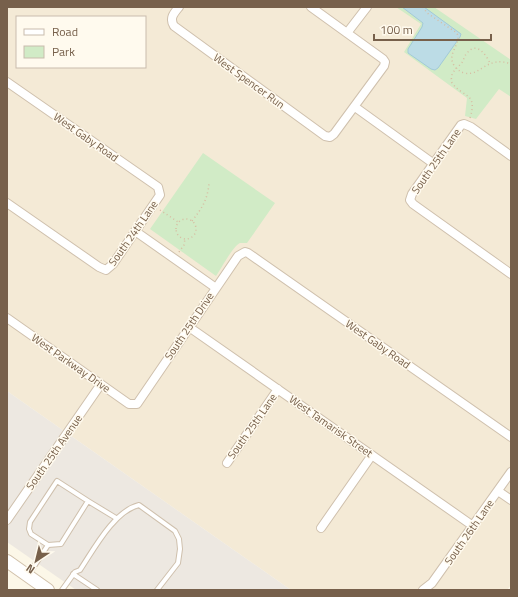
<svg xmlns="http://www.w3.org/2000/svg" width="518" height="597" font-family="'Titillium Web',sans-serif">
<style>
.residential{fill:#f4ead6;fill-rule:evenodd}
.industrial{fill:#ede8e1}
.green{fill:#d1ebc6}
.water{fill:#bcdce6;stroke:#a2cad8}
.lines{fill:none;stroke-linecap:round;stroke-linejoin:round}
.lane-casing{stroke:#cfc0ad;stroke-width:6}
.street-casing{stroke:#cfc0ad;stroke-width:10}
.secondary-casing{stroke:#d1c1ab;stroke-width:14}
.path{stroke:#d7bda2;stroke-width:1.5;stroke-dasharray:1 3;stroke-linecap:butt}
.lane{stroke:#fff;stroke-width:4}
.street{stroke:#fff;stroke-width:8}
.secondary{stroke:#fff;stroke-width:12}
.labels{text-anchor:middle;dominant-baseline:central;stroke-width:3;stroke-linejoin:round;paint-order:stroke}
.street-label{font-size:11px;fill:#77604b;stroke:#fffaee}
</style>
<rect width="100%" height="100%" fill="#fcf7e8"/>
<path class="residential" d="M7,7H511V585L507,590H291L7,391ZM17,17H145V67H17Z"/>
<path class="industrial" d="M7,391L291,590H76L7,542Z"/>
<path class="green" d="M396,7H434L511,60V97L499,89L476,119L465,116L467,98L404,52L421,24Z
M203,153L275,203L247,243C244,243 242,243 240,243C233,246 221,269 216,276L150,229Z"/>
<path class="water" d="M402,7H424L461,34L460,37L438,68L435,70L431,69L408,53V49L422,27L423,23Z"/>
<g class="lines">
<g class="lane-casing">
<path id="lane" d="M88,501L116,518
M29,574L48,545L31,534L29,529L30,522L57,481L88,501L61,544L48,545
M73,574L97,590
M62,590L75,572L80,570C94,549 114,511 139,505L175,531L179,539L180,549L178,563L157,590"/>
</g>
<g class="street-casing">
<path id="street" d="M179,7C174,13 169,18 174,26L325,136L330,137L334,134L384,66L385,62L383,59L311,7
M347,33L367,7
M7,82L158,187L160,195L113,264L106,270L99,267L7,203
M355,107L434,164
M511,156L471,127L464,124L461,125L412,194L410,200L413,204L511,274
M135,231L216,288
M7,318L129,404H137L238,256L245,252L248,253L511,437
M189,327L473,526
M227,463L278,389
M498,491L511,500
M7,520L101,384
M321,528L372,455
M423,590L432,583L511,472"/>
</g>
<g class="secondary-casing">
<path id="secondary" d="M7,561L48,590"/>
</g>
<path class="path" d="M423,7L427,13L457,33C462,46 444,54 456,68C459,71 461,72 464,73C481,77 486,55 511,64
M470,118C478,92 463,98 452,83C449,71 458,69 463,61C464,58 465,55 467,53C477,41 486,55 490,63
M160,210L178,222
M176 229a10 10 0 1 1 20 0a10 10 0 1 1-20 0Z
M192,221C202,208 207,201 209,184
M179,252L184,245L185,239"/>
<use href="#lane" class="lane"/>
<use href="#street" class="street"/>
<use href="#secondary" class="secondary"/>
</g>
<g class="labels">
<g class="street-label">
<text transform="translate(249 81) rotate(36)">West Spencer Run</text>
<text transform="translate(86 137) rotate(35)">West Gaby Road</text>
<text transform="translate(436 161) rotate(-55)">South 25th Lane</text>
<text transform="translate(133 233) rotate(-55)">South 24th Lane</text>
<text transform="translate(189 326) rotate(-56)">South 25th Drive</text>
<text transform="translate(378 344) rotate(35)">West Gaby Road</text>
<text transform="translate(71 363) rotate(35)">West Parkway Drive</text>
<text transform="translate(252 426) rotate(-55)">South 25th Lane</text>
<text transform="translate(331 426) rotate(35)">West Tamarisk Street</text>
<text transform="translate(54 452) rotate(-55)">South 25th Avenue</text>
<text transform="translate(469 532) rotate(-55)">South 26th Lane</text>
</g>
</g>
<rect width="518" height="597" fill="none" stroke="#77604b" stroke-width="16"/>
<rect x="16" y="16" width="130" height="52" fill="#fffaee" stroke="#c9bcad"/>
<rect x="24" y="29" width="20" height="6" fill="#ffffff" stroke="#c9bcad"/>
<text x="52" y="36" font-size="12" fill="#77604b">Road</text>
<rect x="24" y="46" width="20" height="12" fill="#d1ebc6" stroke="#c9bcad"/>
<text x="52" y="56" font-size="12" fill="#77604b">Park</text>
<g transform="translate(36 561) rotate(215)" stroke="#fffaee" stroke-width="3" paint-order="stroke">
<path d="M0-3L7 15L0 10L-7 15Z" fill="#77604b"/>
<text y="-6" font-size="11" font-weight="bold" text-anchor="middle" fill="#77604b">N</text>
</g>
<path d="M374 34v6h117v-6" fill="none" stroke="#77604b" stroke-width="2"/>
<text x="380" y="34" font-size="12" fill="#77604b" stroke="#fffaee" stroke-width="3" paint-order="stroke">100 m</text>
</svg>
